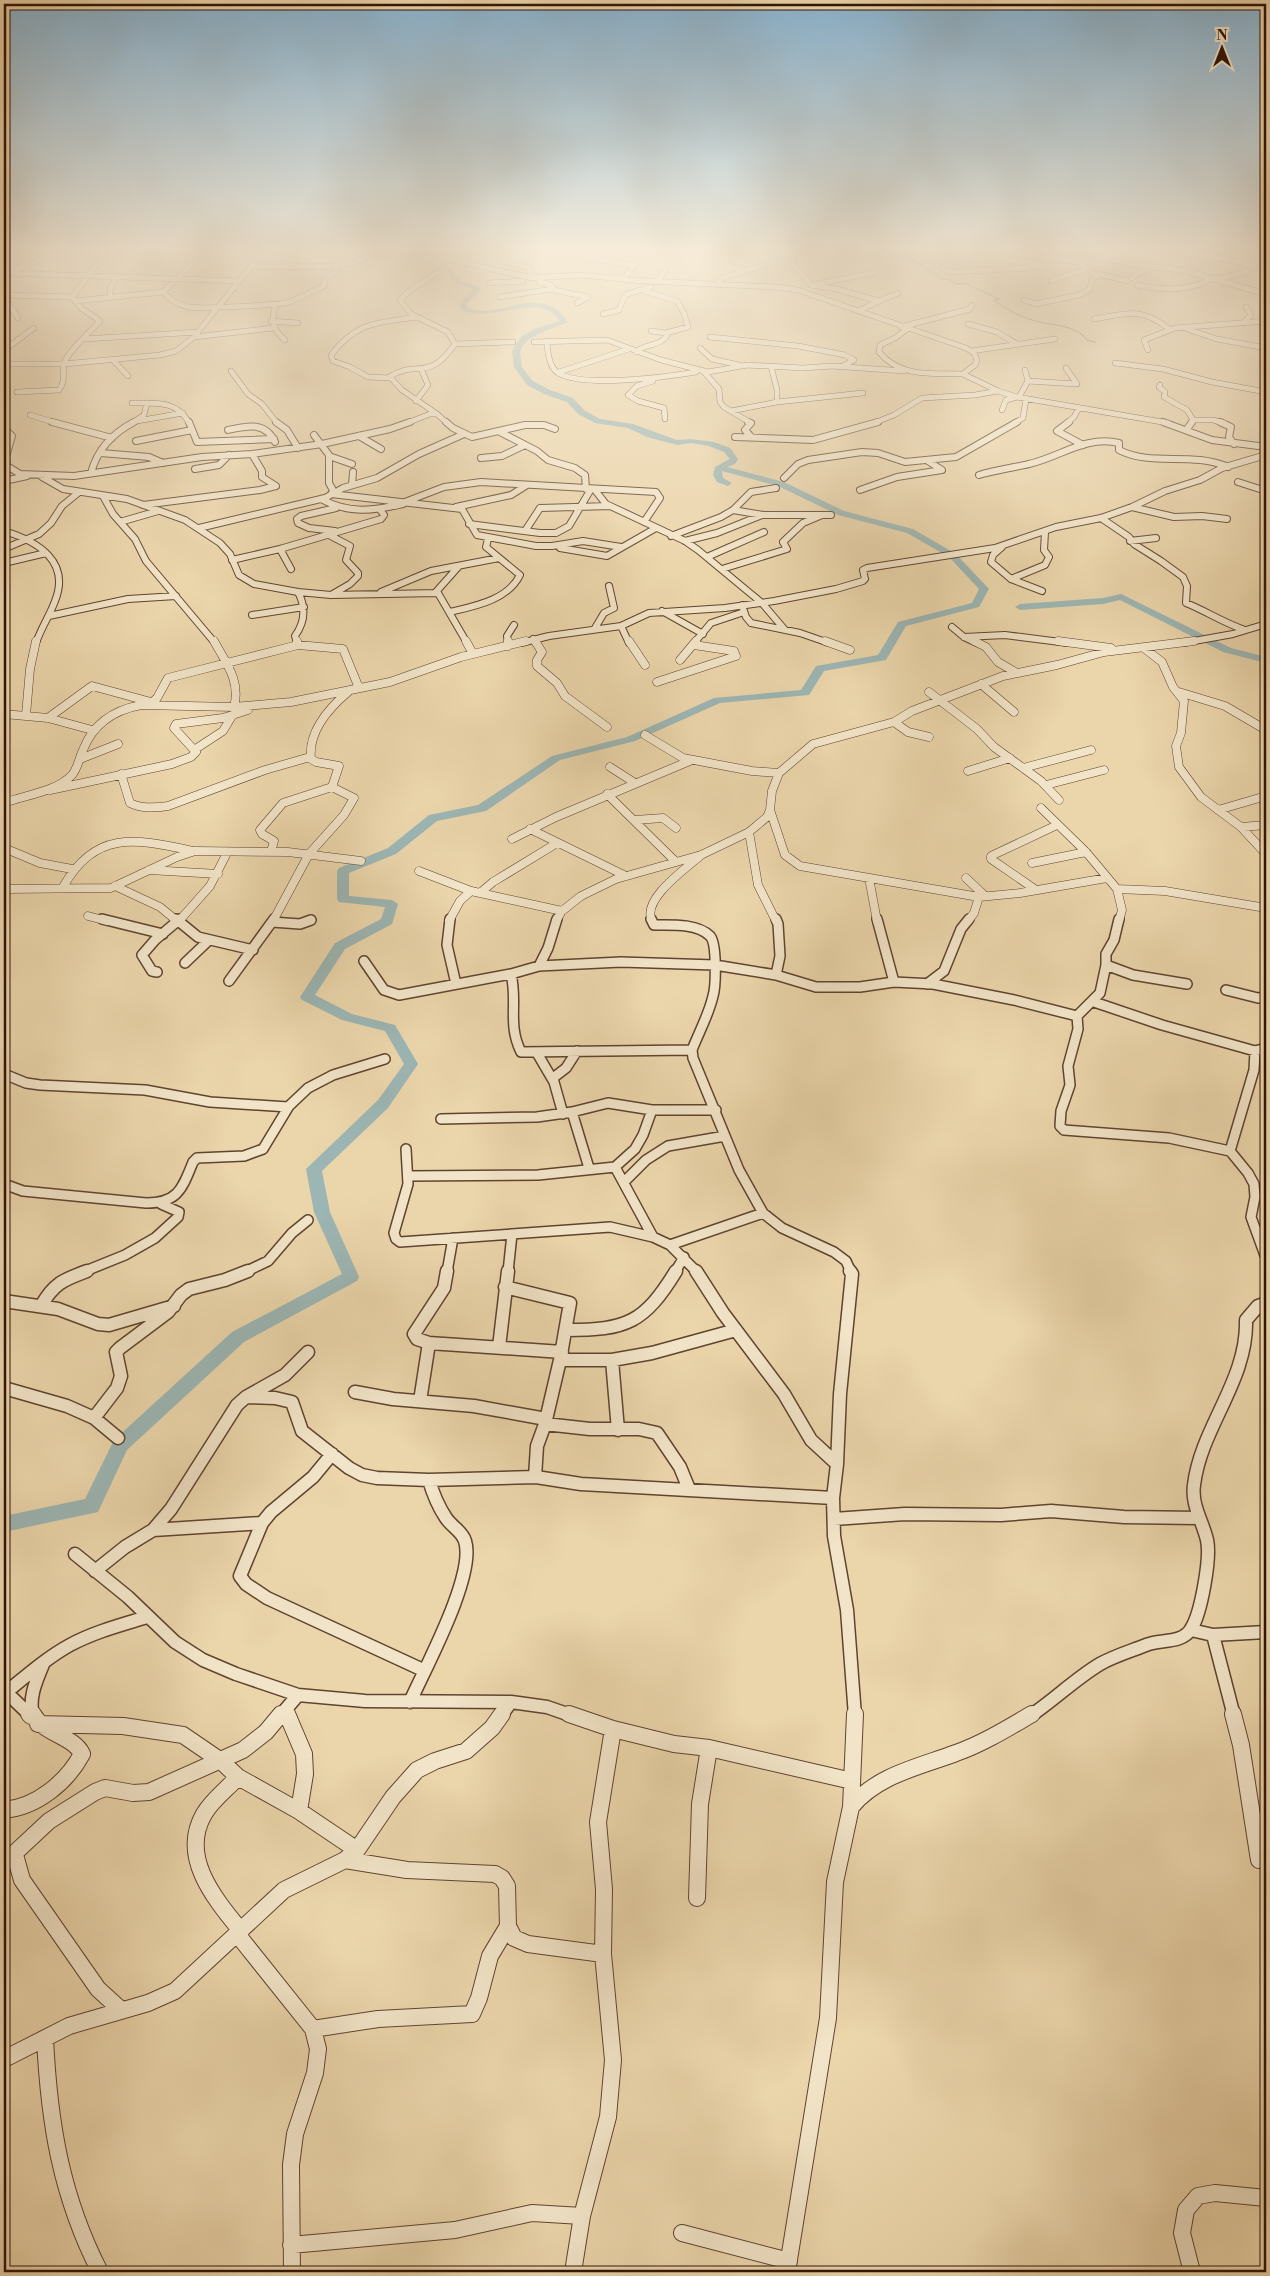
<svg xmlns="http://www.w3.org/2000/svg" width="1270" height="2276" font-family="'Libre Bodoni',serif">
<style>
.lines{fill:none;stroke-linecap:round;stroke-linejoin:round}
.stream{stroke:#71756e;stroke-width:1}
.river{fill:#9cb6b4;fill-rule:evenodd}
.street-far5-casing{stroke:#5f442f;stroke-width:6}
.street-far4-casing{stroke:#5f442f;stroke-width:8}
.street-far3-casing{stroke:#5f442f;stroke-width:9}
.street-far2-casing{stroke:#5f442f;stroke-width:12}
.street-far1-casing{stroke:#5f442f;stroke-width:15}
.street-casing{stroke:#5f442f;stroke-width:18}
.street-far5{stroke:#f2e4c8;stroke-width:5}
.street-far4{stroke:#f2e4c8;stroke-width:6}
.street-far3{stroke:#f2e4c8;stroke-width:8}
.street-far2{stroke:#f2e4c8;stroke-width:9}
.street-far1{stroke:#f2e4c8;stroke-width:12}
.street{stroke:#f2e4c8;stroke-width:16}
</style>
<rect width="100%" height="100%" fill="#ebd5ab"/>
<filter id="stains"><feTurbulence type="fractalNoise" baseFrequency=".004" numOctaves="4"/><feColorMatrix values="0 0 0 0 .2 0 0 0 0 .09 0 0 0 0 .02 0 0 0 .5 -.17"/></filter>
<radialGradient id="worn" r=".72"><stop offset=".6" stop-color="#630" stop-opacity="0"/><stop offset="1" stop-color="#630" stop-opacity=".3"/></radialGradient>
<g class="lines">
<path class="stream" d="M895,248L942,279L951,280L955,284L964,283L999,299L994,300C1004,308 1017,315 1029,319C1047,326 1075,323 1087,340L1095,342"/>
<path class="river" d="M450,248H484L437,253V256L449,267L460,281L481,288C479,295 471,298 466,304L467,308C499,322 540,280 568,322L540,333L528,340L522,347L520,352L522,367L533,381L550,390L573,398L584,410L600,419L633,424L677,440L691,439L714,442L730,448L738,459L735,464L727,467L784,482L844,511L913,529L956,554L989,589L979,607L906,626L886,660L824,671L809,695L720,703L635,741L560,760L486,811L437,821L396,854L349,873V896L392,900L398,904L392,924L345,949L315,995L352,1014L395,1025L418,1064L388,1108L322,1171L330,1212L359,1277L357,1281L244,1342L127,1450L98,1512L4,1532V1516L85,1499L114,1440L232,1332L342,1274L314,1212L306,1169L378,1100L404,1064L385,1031L342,1020L302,1000L300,997L335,943L381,919L385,907L339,902L337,899V871L339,868L388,848L429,815L478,805L552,756L627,737L714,698L801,690L816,666L878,655L898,622L972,603L979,589L949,557L907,533L838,515L778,486L722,471L723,478L732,483L728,486L717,482L713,475L715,467L730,459L724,452L709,446L691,443L677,445L647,437L628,428L595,423L578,414L567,402L544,394L527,385L514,367L512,352L514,347L522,336L534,329L560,321C540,290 492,324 462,310L460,304L465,297L474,289L456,283L445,269L431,257L432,250Z
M1121,594L1231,648L1266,657V663L1223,652L1120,600L1103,604L1020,610L1015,607L1020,604L1103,598Z"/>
<g class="street-far5-casing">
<path id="street-far5" d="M204,248L193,258L189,267L163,292C170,300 179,305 189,307C197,309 283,305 289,302C301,298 312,291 324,286L325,279L337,272L335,266
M224,248L263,251
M644,248L640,259L625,277L626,280L776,287L798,290L966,348L974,353L977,360L975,365L963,374L998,391L1017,397L1168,423
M792,248L793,264L811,285L836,289L879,301L858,311
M933,248L944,252
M1067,248L1130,264L1187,271L1266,294
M1137,248L1231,260L1254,266L1246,272L1217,279
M1241,248L1252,257
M984,249L1078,262
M264,250L320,251
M1000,251L1001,258L1004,260L1037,263
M382,253L394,256L430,257
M50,254L193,258
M961,254H993
M499,260L529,268L532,278
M596,260L605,255L608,250
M1083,261L1078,262L1094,273L1128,281
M716,262L746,271
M253,267L335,266L353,263L373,254L396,248
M942,268L951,272L1030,268L1042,265L1062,248
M1187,271L1217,253L1239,248
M9,272L56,253
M4,273L240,281
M1132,278L1140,272L1152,268
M625,279L580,275L532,278L442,258C502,236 572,257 633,265
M658,281L665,270
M1051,281L1085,269
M539,282L551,285L554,290L588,297L577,303
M489,283L523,281
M720,284V280L726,277L791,256
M816,284L873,273
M1137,285C1161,290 1191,292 1212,278
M651,287L644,291L677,301L684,313L688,327L666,333
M4,295L72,297L81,308L100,321C92,330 66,353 64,364C62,374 66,381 59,390L17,392
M4,297L18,318
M72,297L94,268L115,248
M110,297V289L117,276
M500,297L552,289
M1024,300L1036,304L1079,295L1090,289L1092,279L1099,275
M75,301L163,292
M879,301L898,293
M276,305C270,320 273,330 285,340
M219,306L266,248
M603,314L619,310L625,295L649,287
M417,317C378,323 357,321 331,355L333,361L350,367L368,377L391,378L402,390L437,414
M1094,319C1126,314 1141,306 1169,329
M271,321L298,323
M1243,323L1251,315L1246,307
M968,324L997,332L1017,344
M901,327L970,309L972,305
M907,329L895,338L880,345L879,352C900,378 933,373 963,374
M1187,329L1217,339L1266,348
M194,337L217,308
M710,337L798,346L845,355L854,360L843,366
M84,339L198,332
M547,341C547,350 549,367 558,373C584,388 666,377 696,372
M534,342L607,340L661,360L708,372L747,365L803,368L832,366L904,371
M455,344L513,342
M700,348L712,359L739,365
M4,350L34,328
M1148,350L1144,340L1175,328L1266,321
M971,351L1055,339
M636,352C645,343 659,347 667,336L666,333L651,331
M113,360L128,376
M1115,363L1163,369L1212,382L1266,392
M4,364H64L160,355L176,351L194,337L273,328
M231,371L248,394L262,404L277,423
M559,372L629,349
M704,372L719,389L720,402L724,407L751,423
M389,377C417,359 428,383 455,344L448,332L411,314L400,300L408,292L440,271
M653,381L637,386L628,395L638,401L664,408L665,419
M1028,381L1077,384L1066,368
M1160,385L1159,387L1165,392L1164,397L1187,410L1193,420L1191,423
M1019,397L1028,381L1025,370
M416,401L428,385L422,371
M777,402L863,393
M132,403C155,403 177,400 189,423
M1002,410L1006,400L1017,397
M731,411L777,402V390L771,366
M30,415L56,423
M1193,420H1213L1224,423
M137,421L183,413
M132,423L144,415L147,403
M407,423L430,414H437L447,423
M874,423L894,415L922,398L975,395L998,391
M1015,423L1023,418L1026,399
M1067,423L1074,417L1079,408"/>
</g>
<g class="street-far4-casing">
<path id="street-far4" d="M52,422L112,438
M189,422L197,442L274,439
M276,422L287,430L298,448
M446,422L453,428L472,437L525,425H544L555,429
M748,422L751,423L745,430L752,438
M1069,422L1057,431L1083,445
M1163,422L1212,440L1266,447
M1220,422L1231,427L1229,437L1234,444
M4,428L12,436L6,457L7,466L20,474L74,476L202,457L252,454L322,444L390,429L410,422
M1187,429L1192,422
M228,430C247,426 265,421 275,442
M500,432L537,451L548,460L575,468L585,475L586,489
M314,435L329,455V483L334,492
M359,436L381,449
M735,437L813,440L878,422
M136,441L192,430
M101,453L149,457L163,463
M329,456L352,464
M481,458L502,456L525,445
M195,469L219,465L229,455
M91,473C97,450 113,433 134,422
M979,475C995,470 1012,468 1029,464C1060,457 1086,435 1119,443V450C1152,467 1191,451 1228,467
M42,477L63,489L127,499L185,520L220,543L230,554L239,575L254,584L298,592L331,595L438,593L467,643
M784,478L798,464L808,460L862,452L878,453L905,462L956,457L1017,422
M4,481L27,476
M1238,482L1266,491
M352,485L353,472
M594,489L606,504L685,541L698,550L762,603L785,630
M860,490L897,477L942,470L928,461
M331,494L462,509L477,535L536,546H552L583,541L621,547
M103,496L113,514L135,539L146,561L215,643
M321,499C349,514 373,511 403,504
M405,502L444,487L481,482L656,492L660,498L644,522
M143,505L260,490L276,486L262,477V471L252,454
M456,507L511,495L527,485
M1132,507L1174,517L1202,516L1227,519
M733,510L763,515H831
M1101,518L1129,537L1134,544L1161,561L1183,577L1187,586L1186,603C1206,611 1224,623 1245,630
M120,522L158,511
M469,524L540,533H556L569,526L591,489
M199,528L325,498L343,488L377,478L419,454L464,434
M4,531C37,541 71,561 55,601C50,615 41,628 36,643
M335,531L309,528L298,523L297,519L301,516L336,508
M525,531L540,508L610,506
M329,535L350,546L346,560L358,573V576L350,584L331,595
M671,536L721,517L733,510L751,492L776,488
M685,541L717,533L762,515
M1130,541L1156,538
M1002,547L993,555L991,562L1011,579L1042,591
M560,548L607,556L656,528
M280,549L291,569
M707,557L764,532
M4,559L6,548L39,534L51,523L62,506L78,493
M232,560L280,549L381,519L384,515L381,511
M4,563L46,553
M722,569L787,549L783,542L803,523L822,515
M1011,579L1045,565L1049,557L1044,550L1045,532
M381,592L431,571L499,558
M435,593L459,566
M742,605L746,617L751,623L800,633L829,643
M662,611L703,634
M450,612C475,606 508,600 520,575L486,547L488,539
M252,615L304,607
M49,616L128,599L176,596
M621,626L629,643
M952,627L964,637L977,643
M595,628L604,613L614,608L609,586
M964,637L1005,635L1068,643
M533,639L536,643
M297,643L295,636C305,622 306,607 298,592
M508,643L507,636L514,625
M521,643L549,636L621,626L649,613L725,608L774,601L836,589L863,581L865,579L863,570L867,568L995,548L1056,527L1101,518L1132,507L1165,491L1200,480L1222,468L1266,455
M694,643L711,623L744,612
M1183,643L1233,634L1266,624"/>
</g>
<g class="street-far3-casing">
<path id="street-far3" d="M214,641C226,663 241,681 234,707
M297,641L298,645L343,649L359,688
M466,641L473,654
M508,641V646
M535,641L542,652L537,660V666L557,683L565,696L607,727
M629,641L645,665
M825,641L850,650
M974,641L986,647L998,662L1017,673
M1058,641L1111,648
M1144,648L1162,662L1173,687L1184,701L1181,733L1176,746L1179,767L1201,797L1241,827L1266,854
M680,660L696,641
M657,682L736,656L734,651L694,645
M981,684L1014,712
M929,692L977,729L994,747L1041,781L1059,800
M1179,692L1225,706L1266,730
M149,705L157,698L168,678L298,645
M4,714L48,718L92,730
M26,715L30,669L36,641
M48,718L92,686L151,702
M894,722L908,732L929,737
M645,735L683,758L752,771L779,773
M194,750L223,731L232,716
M80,759L118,744
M610,767L635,783
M1023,768L1091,750
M968,771L1010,758
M121,774L130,803C142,809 155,808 168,806L265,770L310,757
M1046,785L1104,770
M50,790L172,764L191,757L196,752L174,728L176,724L223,718L248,710
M607,794L675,861
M4,803C25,795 56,792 72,775C78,768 79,758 83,750C93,724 114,710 141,705L234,707L291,702L390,682L461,657L526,641
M1041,808L1086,852L1117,889L1165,891L1266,908
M770,810L785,855L800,866L979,897
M1218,810L1266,796
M635,820L663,818L676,828
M1241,827L1266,825
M530,829L626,876
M749,832L758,885L776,921
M512,839L556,817L692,760
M4,848L40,863L72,869
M271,852L274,841L262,834L260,830L283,803L332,787
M1032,863L1086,852
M149,870L218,874
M419,871L471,891L562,911
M869,878L877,921
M966,878L985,896
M115,886L160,907L177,921
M63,887C96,829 136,839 193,851
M4,889L111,888L177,857L195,851L288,852L361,861
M1117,889L1122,910L1119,921
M1036,890L991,859V856L1057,825
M480,893L493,882L557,843
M88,916L107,921
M179,921L210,886L227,853
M273,921L309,854L344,815L354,798L332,787L339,766L316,762L311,759C308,732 329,708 348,692
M309,921L311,920
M449,921L460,901L471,891
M556,921L562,911L581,896L616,879L701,855L749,832L767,817L770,810L772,791L779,773L813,744L894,722L912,711L1003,676L1057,665L1104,652L1194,641
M652,921C641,899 687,868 701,855
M968,921L974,913L979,897L1020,893L1107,878"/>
</g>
<g class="street-far2-casing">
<path id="street-far2" d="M102,919L163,934
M176,919L198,937L253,950
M450,919L447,945L456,984
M651,919L654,925C670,925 697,923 710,936C717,943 716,986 713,996C709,1014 699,1032 692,1050L693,1058L739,1170L763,1213L782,1228L834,1252L846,1261L851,1272
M776,919L778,924L780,956L776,975
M877,919L894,982
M272,922L300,924L311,920
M364,961L384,990L399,995L511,974L539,966L548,948L557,919
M185,963L208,941
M1106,965L1133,975L1187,984
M539,966L621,962L715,965L776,975L816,987H860L894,982L933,984L1014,1000L1077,1016L1100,993L1106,965V954L1114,940L1119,919
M157,972L152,971L142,955L155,940L180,919
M511,974C518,1002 507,1024 521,1052L692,1050
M229,981L274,919
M927,984L944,971L961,929L969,919
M1226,990L1258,998L1266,997
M1094,1002L1162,1025L1255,1051
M1077,1016L1078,1029L1068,1066L1070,1085L1061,1111L1060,1126L1064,1130L1169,1138L1230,1151
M1266,1048L1255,1051L1254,1070L1230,1151L1248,1173L1254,1184L1255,1197L1251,1217L1266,1258
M537,1053L554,1082L563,1114
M4,1074L26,1083L40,1085L145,1090L210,1102L288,1107
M553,1078L566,1068L577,1051
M572,1112L589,1168
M441,1119L537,1117L572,1112L608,1103L652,1110H716
M406,1149L408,1184L394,1233L396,1239L400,1242L610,1227L653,1237L670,1245L697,1272
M615,1167L653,1237
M408,1176L538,1175L615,1167L635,1149L643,1135L652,1110
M624,1182L646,1160L668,1146L725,1136
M4,1184L23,1191L146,1203C178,1203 182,1189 193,1162L197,1158L244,1156L263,1149L289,1106L308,1088L333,1075L385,1059
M670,1245L763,1213
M83,1272L125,1255L155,1238L178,1217L179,1212L161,1204
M245,1272L268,1261L292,1233L308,1220
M447,1272L453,1238
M508,1272L512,1234
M675,1272L684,1257"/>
</g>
<g class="street-far1-casing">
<path id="street-far1" d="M696,1271L723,1313L784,1394L811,1440L837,1464
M850,1271L852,1274L840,1394L837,1464L833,1498L834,1536L847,1610L855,1716
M505,1287L570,1303L560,1360L545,1424L537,1446L535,1477
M4,1301L58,1309L98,1324L109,1325L174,1306
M41,1306C54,1283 63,1280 87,1271
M566,1330C627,1330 644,1323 676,1271
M429,1343L562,1352
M499,1347L508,1271
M560,1360H612L652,1353L736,1330
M612,1360L618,1430
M4,1388L67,1406L94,1418L118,1438
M355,1392L393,1399L474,1406L546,1419
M246,1397L275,1398L292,1402L302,1431L349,1468L362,1475L377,1478L429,1480L536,1477L581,1484L833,1498
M420,1401L429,1343L417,1339L414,1334L444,1288L447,1271
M94,1418L117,1388L121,1376L116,1352L120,1348L168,1312L181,1295L189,1289L225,1280L248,1271
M545,1424L590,1429H639L657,1433L680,1467L689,1489
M332,1454L313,1477L271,1512L262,1523L240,1576L246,1584L267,1598L423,1670
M834,1519L905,1514L1001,1515L1051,1511L1124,1517L1198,1518
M153,1530L262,1523
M75,1554L128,1597L175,1642L203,1660L236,1674L298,1695L365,1701L511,1702L547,1707L573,1716
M95,1571L125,1547L153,1530L171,1509L237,1405L246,1397L285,1375L308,1352
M1191,1630L1213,1635L1266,1632
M1213,1635L1234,1716
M6,1692L31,1716
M4,1694C25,1677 46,1658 70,1645C94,1632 121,1625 147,1617
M410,1702C425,1668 476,1575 465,1541C462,1531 452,1527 446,1518C438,1506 433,1494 429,1480
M286,1710L288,1716
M33,1716C28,1697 37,1679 44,1662
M280,1716L298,1695
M501,1716L511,1702
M1030,1716C1054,1700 1075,1679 1100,1664C1114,1656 1131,1651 1146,1645C1160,1639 1182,1644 1191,1629C1201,1614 1211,1558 1207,1540C1203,1522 1191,1505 1194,1485C1201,1427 1248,1380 1246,1320L1258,1306L1266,1303"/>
</g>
<g class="street-casing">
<path id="street" d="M29,1714L31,1716
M287,1714L304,1754L305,1774L299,1811
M569,1714L613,1729L674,1744L709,1748L852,1781
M1233,1714L1241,1745L1259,1860
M38,1724L123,1726L183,1735L221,1761L238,1777L299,1811L357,1850
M238,1777C227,1789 212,1800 204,1814C179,1857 215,1899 241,1931
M851,1807C877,1775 919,1767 956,1753C982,1744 1008,1728 1032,1714
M4,1810C37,1807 67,1782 82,1754C74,1736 43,1734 33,1714
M15,1855L22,1880L98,1989L121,2010
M345,1860L407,1870L495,1874L502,1878L507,1886L508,1926L514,1938L528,1944L603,1954
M4,1863L49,1821L95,1792L105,1788L133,1793L149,1792L243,1750L266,1732L281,1714
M697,1898L700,1804L709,1748
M237,1934L313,2029L318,2049L315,2073L295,2134L291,2165L292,2272
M313,2029L378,2019L472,2014L479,1998L490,1956L508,1926
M45,2038C49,2123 61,2196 100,2272
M4,2059L69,2026L148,2003L175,1991L284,1890L345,1860L357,1850L393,1797L417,1770L435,1761L466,1751L492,1728L502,1714
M682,2233L789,2261
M291,2245L455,2230L532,2213L582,2216
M573,2272L582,2216L608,2117L613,2060L603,1954L604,1889L598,1822L613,1729
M787,2272L828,2018L835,1882L851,1807L855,1714
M1192,2272L1182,2233L1186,2210L1198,2196L1215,2193L1266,2198"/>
</g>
<use href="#street-far5" class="street-far5"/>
<use href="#street-far4" class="street-far4"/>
<use href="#street-far3" class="street-far3"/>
<use href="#street-far2" class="street-far2"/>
<use href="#street-far1" class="street-far1"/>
<use href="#street" class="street"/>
</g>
<linearGradient id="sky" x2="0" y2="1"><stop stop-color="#89b5d3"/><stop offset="0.44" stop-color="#f6ecd9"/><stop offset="1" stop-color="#f6ecd9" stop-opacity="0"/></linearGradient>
<rect width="1270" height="567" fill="url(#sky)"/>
<rect width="1270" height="2276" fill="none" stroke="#ebd5ab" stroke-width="20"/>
<rect x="5" y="5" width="1260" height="2266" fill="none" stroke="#301406" stroke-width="2.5"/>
<rect x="10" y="10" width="1250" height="2256" fill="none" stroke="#301406"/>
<g transform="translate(1222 48)" stroke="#f2e4c8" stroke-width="4" paint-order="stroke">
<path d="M0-4L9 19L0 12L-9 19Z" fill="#301406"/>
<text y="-8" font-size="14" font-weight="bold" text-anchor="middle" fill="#301406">N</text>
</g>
<rect width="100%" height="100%" filter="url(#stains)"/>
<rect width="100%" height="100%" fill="url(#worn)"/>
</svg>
